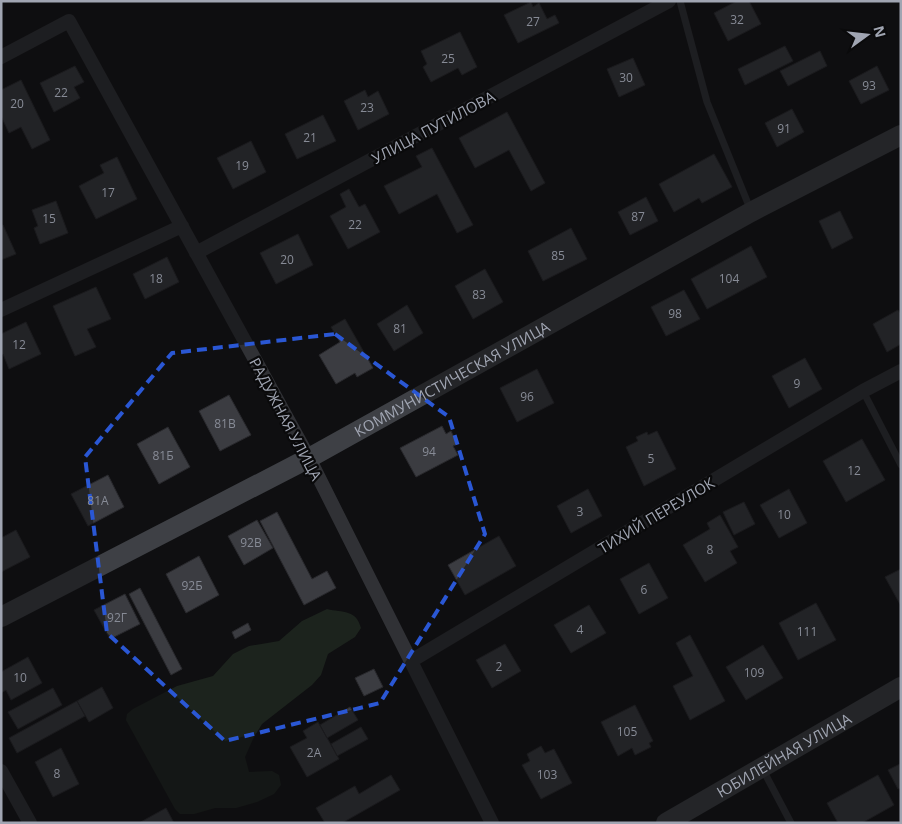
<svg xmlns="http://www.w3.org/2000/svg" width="902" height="824" font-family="'Open Sans',sans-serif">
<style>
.green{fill:#1c231d}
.building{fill:#3b3c41;stroke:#29292d}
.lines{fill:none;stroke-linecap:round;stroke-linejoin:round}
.lane{stroke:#303135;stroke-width:7}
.street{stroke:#303135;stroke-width:14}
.secondary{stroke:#3e4045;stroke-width:20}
.marked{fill:none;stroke:#2a57d4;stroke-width:4;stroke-dasharray:10 6;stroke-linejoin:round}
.labels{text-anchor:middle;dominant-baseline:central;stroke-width:4.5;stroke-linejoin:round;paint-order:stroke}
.number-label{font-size:12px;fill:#878b96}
.street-label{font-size:15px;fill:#a0a5b2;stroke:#0a0a0b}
</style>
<rect width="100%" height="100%" fill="#0f0f11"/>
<path class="green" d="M327,609C343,613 356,609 361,628L355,637L328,654L321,675L312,685L262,724L253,739L245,757L249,772L272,771L279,775L281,785L274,794L257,802L236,808H215L194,814H180L175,809L126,720L127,714L133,709L177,686L213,676L233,654L249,646L279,641L302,621Z"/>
<path class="building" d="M737,1H749L761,24L728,41L714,13Z
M531,2L533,7L539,3L547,19L555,15L559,23L518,43L504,15Z
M460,32L477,67L462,75L458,68L431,82L423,67L427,64L421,51Z
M785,46L793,61L745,85L738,69Z
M820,51L827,66L788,86L780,71Z
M633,58L645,85L619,97L607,69Z
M75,66L84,82L74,87L80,98L54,112L40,83Z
M877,66L889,90L861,104L849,81Z
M21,80L50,140L32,149L21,127L9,133L1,116V90Z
M365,90L368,97L378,91L389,114L358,130L344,101Z
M792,109L804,132L777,147L765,123Z
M507,112L545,183L531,191L509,150L475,168L459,138Z
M323,115L336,141L297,159L285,134Z
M251,141L266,172L233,189L217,158Z
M432,148L473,225L457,233L437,194L399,214L384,186L422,167L416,156Z
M714,154L732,187L702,203L699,198L674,212L659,184Z
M117,157L137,199L96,219L79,186L104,173L100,165Z
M349,189L359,207L365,204L380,232L348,249L330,216L346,207L340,194Z
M646,197L658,221L630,235L618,212Z
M56,201L68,233L40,244L34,228L38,226L32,210Z
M840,211L853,238L832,249L819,221Z
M1,225H3L16,254L1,260Z
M571,228L587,259L543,281L528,251Z
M298,234L313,265L276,284L260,253Z
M751,246L767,277L707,309L691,279Z
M167,257L179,282L145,299L133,274Z
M485,269L503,302L473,319L455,286Z
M96,287L111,319L87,329L96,347L75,356L53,306Z
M684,290L700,319L666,336L651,307Z
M407,305L423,333L394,351L377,324Z
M898,310L901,314V344L887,352L873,324Z
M345,319L373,368L357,377L355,373L336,384L319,355L340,342L331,327Z
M26,322L41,354L9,369L3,354L1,355V334Z
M805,358L822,389L789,408L772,376Z
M537,369L554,403L517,422L500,388Z
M229,395L251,435L220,451L199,411Z
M442,426L446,434L451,431L457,444L453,446L458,455L416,477L400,448Z
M168,427L190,467L159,484L137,444Z
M657,431L676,469L644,486L626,447L638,441L636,437L647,432L648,435Z
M862,439L885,480L846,502L823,461Z
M108,475L124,507L88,526L71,494Z
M588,489L602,516L571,533L557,506Z
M789,489L807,523L779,538L760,505Z
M744,502L755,524L734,535L723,512Z
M277,512L312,579L327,571L336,588L304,605L260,521Z
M720,515L738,547L730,551L737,563L705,582L683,545L710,529L707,523Z
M257,520L273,548L244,565L228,536Z
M16,530L30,557L1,572V538Z
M499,536L516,566L465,595L448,565Z
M199,556L219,595L186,613L166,574Z
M649,563L668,598L639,614L620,579Z
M901,569V606L885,577Z
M140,588L182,669L171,675L129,594Z
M125,594L140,624L110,639L94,610Z
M816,603L836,640L798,660L779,623Z
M589,605L606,633L571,653L554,625Z
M248,623L251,630L235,639L232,632Z
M690,635L725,701L690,720L673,686L693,676L676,643Z
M505,644L521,671L492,688L476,660Z
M763,645L783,678L746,700L726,667Z
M28,657L42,683L11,700L6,690L1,693V672Z
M374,669L383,687L364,696L355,678Z
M102,687L113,708L89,722L77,701Z
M53,688L62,705L18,729L8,712Z
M77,701L85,716L17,753L9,738Z
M635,705L653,741L649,743L651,747L635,755L632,748L618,756L601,722Z
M350,707L358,720L327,738L320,725Z
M318,722L339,759L307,777L290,747L307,738L303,731Z
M361,727L368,739L337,756L331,744Z
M541,746L545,753L554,749L572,783L541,799L522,765L530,761L527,754Z
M61,748L79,784L53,797L35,762Z
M900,764L901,788L898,789L888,770Z
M391,775L400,790L342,823H325L316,808L355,786L359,794Z
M878,775L894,805L862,823H838L827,803Z
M166,808L174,823H139Z"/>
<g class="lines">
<path class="lane" d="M680,1L707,102L751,211
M863,391L901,465
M762,768L791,823"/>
<path class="street" d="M1,57L69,21L309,458L492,823
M196,253L669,1
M1,310L182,226
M411,661L863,391L901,371
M1,771L30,823"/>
<g class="secondary">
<path id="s1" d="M1,617L309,458L751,212L901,135"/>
<path id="s2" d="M666,823L901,687"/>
</g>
</g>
<path d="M0 0H902V824H0ZM335,334L449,417L485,534L380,703L225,741L107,633L85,457L172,353Z" fill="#0f0f11" fill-opacity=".55" fill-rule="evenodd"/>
<path class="marked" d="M335,334L449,417L485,534L380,703L225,741L107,633L85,457L172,353Z"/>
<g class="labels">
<g class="number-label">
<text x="737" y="19">32</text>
<text x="533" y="21">27</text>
<text x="448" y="58">25</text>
<text x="626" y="77">30</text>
<text x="869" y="85">93</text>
<text x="61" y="92">22</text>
<text x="17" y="103">20</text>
<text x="367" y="107">23</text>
<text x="784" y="128">91</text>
<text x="310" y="137">21</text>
<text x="242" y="165">19</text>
<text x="108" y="192">17</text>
<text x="638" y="216">87</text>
<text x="49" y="218">15</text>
<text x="355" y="224">22</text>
<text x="558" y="255">85</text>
<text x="287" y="259">20</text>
<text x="156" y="278">18</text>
<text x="729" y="278">104</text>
<text x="479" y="294">83</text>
<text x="675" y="313">98</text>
<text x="400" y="328">81</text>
<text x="19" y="344">12</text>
<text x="797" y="383">9</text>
<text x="527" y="396">96</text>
<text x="225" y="423">81В</text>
<text x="429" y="451">94</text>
<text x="163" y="455">81Б</text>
<text x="651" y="458">5</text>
<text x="854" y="470">12</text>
<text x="98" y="500">81А</text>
<text x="580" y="511">3</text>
<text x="784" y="514">10</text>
<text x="251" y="542">92В</text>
<text x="710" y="549">8</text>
<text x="192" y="585">92Б</text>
<text x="644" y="589">6</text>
<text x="117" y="617">92Г</text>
<text x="580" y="629">4</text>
<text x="807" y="631">111</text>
<text x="499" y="666">2</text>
<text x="754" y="672">109</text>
<text x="20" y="677">10</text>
<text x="627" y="731">105</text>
<text x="314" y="752">2А</text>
<text x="57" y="773">8</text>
<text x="547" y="774">103</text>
</g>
<g class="street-label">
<text transform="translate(433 127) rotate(-28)">УЛИЦА ПУТИЛОВА</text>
<text stroke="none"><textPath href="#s1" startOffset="510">КОММУНИСТИЧЕСКАЯ УЛИЦА</textPath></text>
<text transform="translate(286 419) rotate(62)">РАДУЖНАЯ УЛИЦА</text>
<text transform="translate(656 515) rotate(-31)">ТИХИЙ ПЕРЕУЛОК</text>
<text stroke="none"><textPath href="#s2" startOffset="136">ЮБИЛЕЙНАЯ УЛИЦА</textPath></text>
</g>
</g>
<rect width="902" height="824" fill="none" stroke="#a0a5b2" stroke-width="5"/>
<g transform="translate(867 35) rotate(75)" stroke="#0a0a0b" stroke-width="4" paint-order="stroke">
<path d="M0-4L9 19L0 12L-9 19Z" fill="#a0a5b2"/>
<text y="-8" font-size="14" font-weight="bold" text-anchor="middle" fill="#a0a5b2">N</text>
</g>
</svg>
